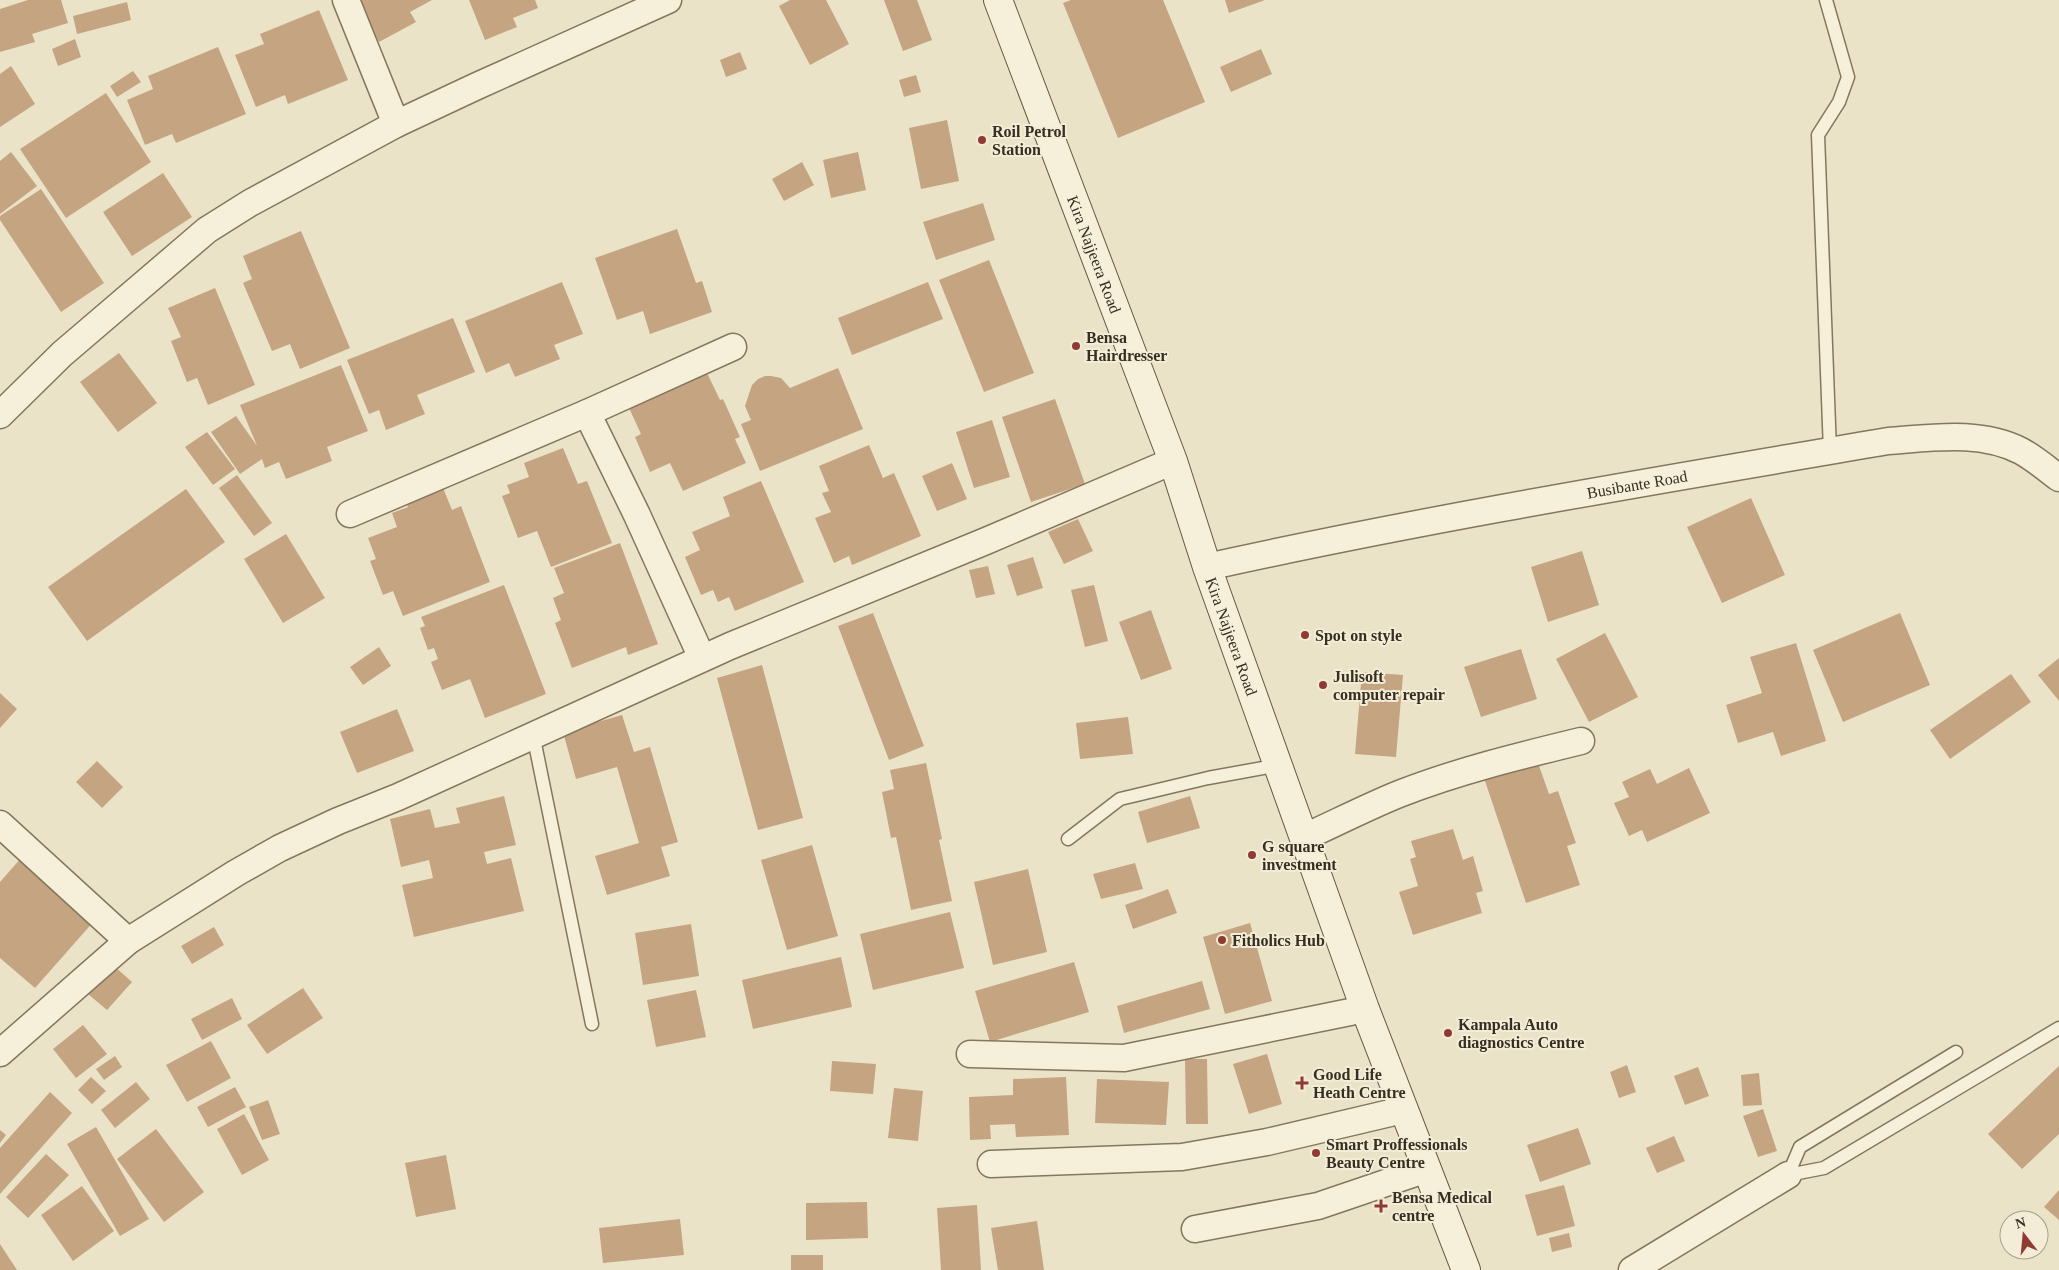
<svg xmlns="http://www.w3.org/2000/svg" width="2059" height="1270" font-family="'Times New Roman',serif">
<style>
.building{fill:#c5a481}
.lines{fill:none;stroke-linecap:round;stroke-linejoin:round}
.service-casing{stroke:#85765e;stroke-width:15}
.minor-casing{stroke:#85765e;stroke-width:29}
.secondary-casing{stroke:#675841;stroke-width:30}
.service{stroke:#f6f0da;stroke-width:12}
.minor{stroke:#f6f0da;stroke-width:26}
.secondary{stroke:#f6f0da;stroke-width:28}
.poi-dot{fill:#8f3b34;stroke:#f3edd7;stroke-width:2}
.labels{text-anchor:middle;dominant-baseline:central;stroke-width:4;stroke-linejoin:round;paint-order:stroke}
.poi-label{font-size:16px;font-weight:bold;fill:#372d21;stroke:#f3edd7;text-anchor:start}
.street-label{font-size:16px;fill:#372d21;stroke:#f3edd7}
</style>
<rect width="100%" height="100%" fill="#ebe3c8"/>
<path class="building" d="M28,0H61L68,23L32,34L35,42L0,52V9Z
M355,0H432L410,12L416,22L379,42Z
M469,0H535L538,8L513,18L517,27L485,40Z
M790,0H826L849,44L810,65L779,6Z
M884,0H917L932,40L903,51Z
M1071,0H1163L1205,102L1118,138L1063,3Z
M1225,0H1265L1229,13Z
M127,2L131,20L77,34L73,16Z
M319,10L348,80L288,104L285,95L256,107L235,55L264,44L260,34Z
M75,39L81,57L58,66L52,49Z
M218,47L246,114L176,143L172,134L145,145L127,100L153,89L148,76Z
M1261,49L1272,74L1231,92L1220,67Z
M740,52L747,69L726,77L720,60Z
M11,66L35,104L0,127V74Z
M133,71L141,82L117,97L110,86Z
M916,75L921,92L904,97L899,80Z
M106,93L151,162L66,218L20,149Z
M947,120L959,181L921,189L909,128Z
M11,152L37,186L0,214V161Z
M858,152L866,190L831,198L823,160Z
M802,162L814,185L784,201L772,179Z
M163,173L192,217L132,256L103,212Z
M41,189L104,283L61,312L0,220V216Z
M983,203L995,240L936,260L923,222Z
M677,229L696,283L702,281L712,312L650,334L643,311L617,320L595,258Z
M301,231L350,348L300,369L290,344L272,351L243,283L252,279L243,256Z
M989,260L1034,373L984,392L939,280Z
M562,282L583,334L554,345L560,359L515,377L509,363L486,373L465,321Z
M928,282L943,319L852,355L838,318Z
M215,288L255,385L208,405L197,378L187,382L171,341L181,337L168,308Z
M453,318L475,372L417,395L425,414L386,430L379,410L369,414L347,360Z
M119,353L157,403L118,432L80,382Z
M341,365L368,431L327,447L332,461L286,479L279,462L265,468L262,459L240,474L211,432L236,416L257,446L240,405Z
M838,368L863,429L760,471L741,424L751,420L745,406L752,385L758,379L765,376H771L781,378L790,388Z
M707,373L720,400L723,399L740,437L735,439L746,463L683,491L670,463L650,472L635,437L641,434L629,408Z
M1055,399L1085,484L1031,502L1002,417Z
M992,420L1010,477L974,488L956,432Z
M207,432L235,469L213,485L185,447Z
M869,445L883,478L894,473L921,536L852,565L849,556L834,563L815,518L831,512L822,493L829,491L819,466Z
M563,448L578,484L587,481L612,543L551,567L537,531L518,538L502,496L510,493L507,485L529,477L524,463Z
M952,463L967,499L937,511L922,476Z
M237,475L272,523L254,536L219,488Z
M761,481L804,582L735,611L729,597L718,602L713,590L701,595L685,557L700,550L692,532L730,516L723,497Z
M443,488L452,510L461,506L490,582L403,616L393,591L383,595L370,561L376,559L368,538L397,527L392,513L408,507L406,502Z
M186,489L225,542L87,641L48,587Z
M1751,498L1785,575L1722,603L1687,527Z
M1078,519L1093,551L1064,564L1048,532Z
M286,534L325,598L283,623L244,559Z
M620,543L658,644L628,655L626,647L572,668L555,623L561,620L553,598L564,593L554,568Z
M1582,551L1599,605L1548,622L1531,567Z
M1033,557L1043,588L1017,596L1007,565Z
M988,566L995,594L976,598L969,570Z
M504,585L546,694L485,718L470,679L442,690L431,662L438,659L434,648L428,650L420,628L425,626L421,617Z
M1094,585L1108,641L1085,647L1071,590Z
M1151,610L1172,669L1141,680L1119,622Z
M873,613L924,746L889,760L838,626Z
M1900,613L1930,685L1843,722L1813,650Z
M1605,633L1638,697L1589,722L1556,659Z
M1796,643L1826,741L1781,756L1773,732L1738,743L1726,705L1762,693L1750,657Z
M379,647L391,666L363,685L350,667Z
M1521,649L1537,699L1481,717L1464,667Z
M2059,658V701L2038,675Z
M762,665L803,818L758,830L717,678Z
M1362,672L1403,675L1396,757L1355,754Z
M2011,674L2031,702L1950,759L1930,730Z
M0,693L17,709L0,728Z
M397,709L414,751L357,773L340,732Z
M622,715L634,752L650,747L678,842L661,847L670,876L607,895L595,856L639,843L617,767L576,779L563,732Z
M1128,717L1133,754L1080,759L1076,723Z
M1537,760L1549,794L1558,791L1576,843L1567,846L1580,885L1526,903L1484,778Z
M97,761L123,787L102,808L76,782Z
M926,763L942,839L939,840L952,901L911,910L896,837L891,838L882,792L894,789L890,770Z
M1689,768L1710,813L1647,842L1642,830L1629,836L1614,803L1629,797L1622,782L1650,769L1657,784Z
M504,796L516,845L484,852L487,864L511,858L524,911L414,937L402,885L433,878L429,860L401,867L390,819L430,809L435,828L460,823L456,808Z
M1190,796L1200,828L1147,843L1138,812Z
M1453,829L1463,860L1473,856L1483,891L1476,893L1482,913L1413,935L1399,892L1418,886L1410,859L1416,857L1411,841Z
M812,845L838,936L787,950L761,860Z
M22,857L95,920L35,988L0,958V882Z
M1135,863L1143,889L1101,899L1093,874Z
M1028,869L1047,952L993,965L974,882Z
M1168,889L1177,913L1133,929L1125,905Z
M950,912L964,968L873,990L860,934Z
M1250,923L1272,1001L1225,1014L1203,937Z
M691,924L699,976L643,985L635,933Z
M214,927L224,945L192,964L181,946Z
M841,957L852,1007L753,1029L742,980Z
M1074,962L1089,1012L990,1042L975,991Z
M114,966L132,982L107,1010L88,994Z
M1202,981L1210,1009L1124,1033L1117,1006Z
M303,988L323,1018L267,1054L247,1025Z
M696,990L706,1037L656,1047L647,1000Z
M232,998L242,1019L202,1040L191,1019Z
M83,1025L107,1054L76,1078L53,1049Z
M211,1041L231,1078L187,1102L166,1065Z
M1267,1054L1282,1104L1249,1114L1233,1064Z
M115,1056L122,1067L104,1080L96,1069Z
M1185,1059H1207L1208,1124H1186Z
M832,1061L876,1064L873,1094L830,1091Z
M1627,1065L1636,1092L1619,1098L1610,1072Z
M2059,1066V1134L2022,1169L1988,1134Z
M1698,1067L1709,1096L1685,1105L1674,1076Z
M1759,1073L1762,1105L1743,1106L1741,1075Z
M91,1077L106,1091L92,1104L78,1090Z
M1066,1077L1069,1135L1016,1137L1015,1124L990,1125L991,1139L970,1140L969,1097L1013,1095V1079Z
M1097,1079L1169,1082L1166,1125L1095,1123Z
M136,1082L150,1099L115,1128L101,1110Z
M235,1087L246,1107L208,1127L197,1107Z
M894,1088L923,1091L918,1141L888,1138Z
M50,1092L72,1113L0,1194V1148Z
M268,1100L280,1134L262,1140L249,1107Z
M1763,1109L1777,1151L1758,1157L1743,1116Z
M244,1114L269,1160L242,1175L217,1129Z
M96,1127L149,1219L120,1236L67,1144Z
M1578,1128L1591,1164L1540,1182L1527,1145Z
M156,1129L204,1192L164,1222L117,1159Z
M0,1130L6,1135L0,1143Z
M1674,1136L1685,1161L1657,1173L1646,1148Z
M46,1154L69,1175L28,1218L6,1197Z
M446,1155L456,1209L416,1217L405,1163Z
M1564,1185L1575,1226L1537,1236L1525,1195Z
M82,1186L114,1231L73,1261L41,1215Z
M2059,1190V1220L2044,1207Z
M867,1202L868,1238L806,1240V1203Z
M977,1205L981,1270H941L937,1208Z
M680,1219L684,1255L603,1263L599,1228Z
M1037,1221L1044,1270H998L991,1228Z
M1569,1233L1572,1247L1552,1252L1549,1238Z
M0,1244L17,1270H0Z
M791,1255H823V1270H791Z"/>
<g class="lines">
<g class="service-casing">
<path id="service" d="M1826,0L1848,77L1839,102L1818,135L1830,451
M533,734L592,1024
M1068,839L1120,799L1208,778L1279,765
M1788,1175L1824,1168L2059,1028
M1788,1175L1800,1147L1956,1052"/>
</g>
<g class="minor-casing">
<g id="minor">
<path d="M346,0L396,124"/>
<path d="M587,413L637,515L702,658"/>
<path d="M0,415L62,354L207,230L250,203L396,124L477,86L668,0"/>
<path d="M350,514L587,413L733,347"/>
<path id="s1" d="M1207,567C1433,517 1661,480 1888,441C1932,438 1980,430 2021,451C2034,458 2047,469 2059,478"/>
<path d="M0,824L128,941"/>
<path d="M1305,837C1336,823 1367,807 1399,794C1458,771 1519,756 1581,741"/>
<path d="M0,1053L128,941L236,873L280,848L338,821L398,797L730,646L986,541L1173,461"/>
<path d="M970,1054L1124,1058L1365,1009"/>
<path d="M991,1164L1182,1157L1267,1142L1403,1110"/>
<path d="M1195,1229L1318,1206L1427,1169"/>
<path d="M1632,1270L1788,1175"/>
</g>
</g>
<g class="secondary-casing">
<g id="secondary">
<path id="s2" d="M998,0L1173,461L1207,567L1365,1009L1466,1270"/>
</g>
</g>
<use href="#service" class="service"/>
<use href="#minor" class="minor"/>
<use href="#secondary" class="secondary"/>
</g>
<g class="poi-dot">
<circle cx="982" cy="140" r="5"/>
<circle cx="1076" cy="346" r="5"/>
<circle cx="1305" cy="635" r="5"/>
<circle cx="1323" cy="685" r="5"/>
<circle cx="1252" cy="855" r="5"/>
<circle cx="1222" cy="940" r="5"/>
<circle cx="1448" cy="1033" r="5"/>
<path d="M1299.5 1075.5h5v5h5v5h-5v5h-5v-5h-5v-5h5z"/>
<circle cx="1316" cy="1153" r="5"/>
<path d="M1378.5 1198.5h5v5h5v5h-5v5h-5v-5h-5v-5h5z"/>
</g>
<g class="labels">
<g class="poi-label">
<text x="992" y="131">Roil Petrol<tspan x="992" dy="18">Station</tspan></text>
<text x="1086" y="337">Bensa<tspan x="1086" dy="18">Hairdresser</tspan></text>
<text x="1315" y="635">Spot on style</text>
<text x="1333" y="676">Julisoft<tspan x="1333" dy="18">computer repair</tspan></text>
<text x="1262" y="846">G square<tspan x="1262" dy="18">investment</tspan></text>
<text x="1232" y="940">Fitholics Hub</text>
<text x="1458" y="1024">Kampala Auto<tspan x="1458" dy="18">diagnostics Centre</tspan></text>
<text x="1313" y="1074">Good Life<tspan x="1313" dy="18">Heath Centre</tspan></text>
<text x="1326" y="1144">Smart Proffessionals<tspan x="1326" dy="18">Beauty Centre</tspan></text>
<text x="1392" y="1197">Bensa Medical<tspan x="1392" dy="18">centre</tspan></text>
</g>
<g class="street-label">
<text stroke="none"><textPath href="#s2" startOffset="272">Kira Najjeera Road</textPath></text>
<text stroke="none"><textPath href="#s1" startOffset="438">Busibante Road</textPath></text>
<text stroke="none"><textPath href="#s2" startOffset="678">Kira Najjeera Road</textPath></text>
</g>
</g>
<g transform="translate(2024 1235) rotate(344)"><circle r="24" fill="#f3edd7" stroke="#a8a08e"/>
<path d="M0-4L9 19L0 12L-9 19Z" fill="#8f3b34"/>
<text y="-8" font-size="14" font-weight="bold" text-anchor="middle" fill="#372d21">N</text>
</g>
</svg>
